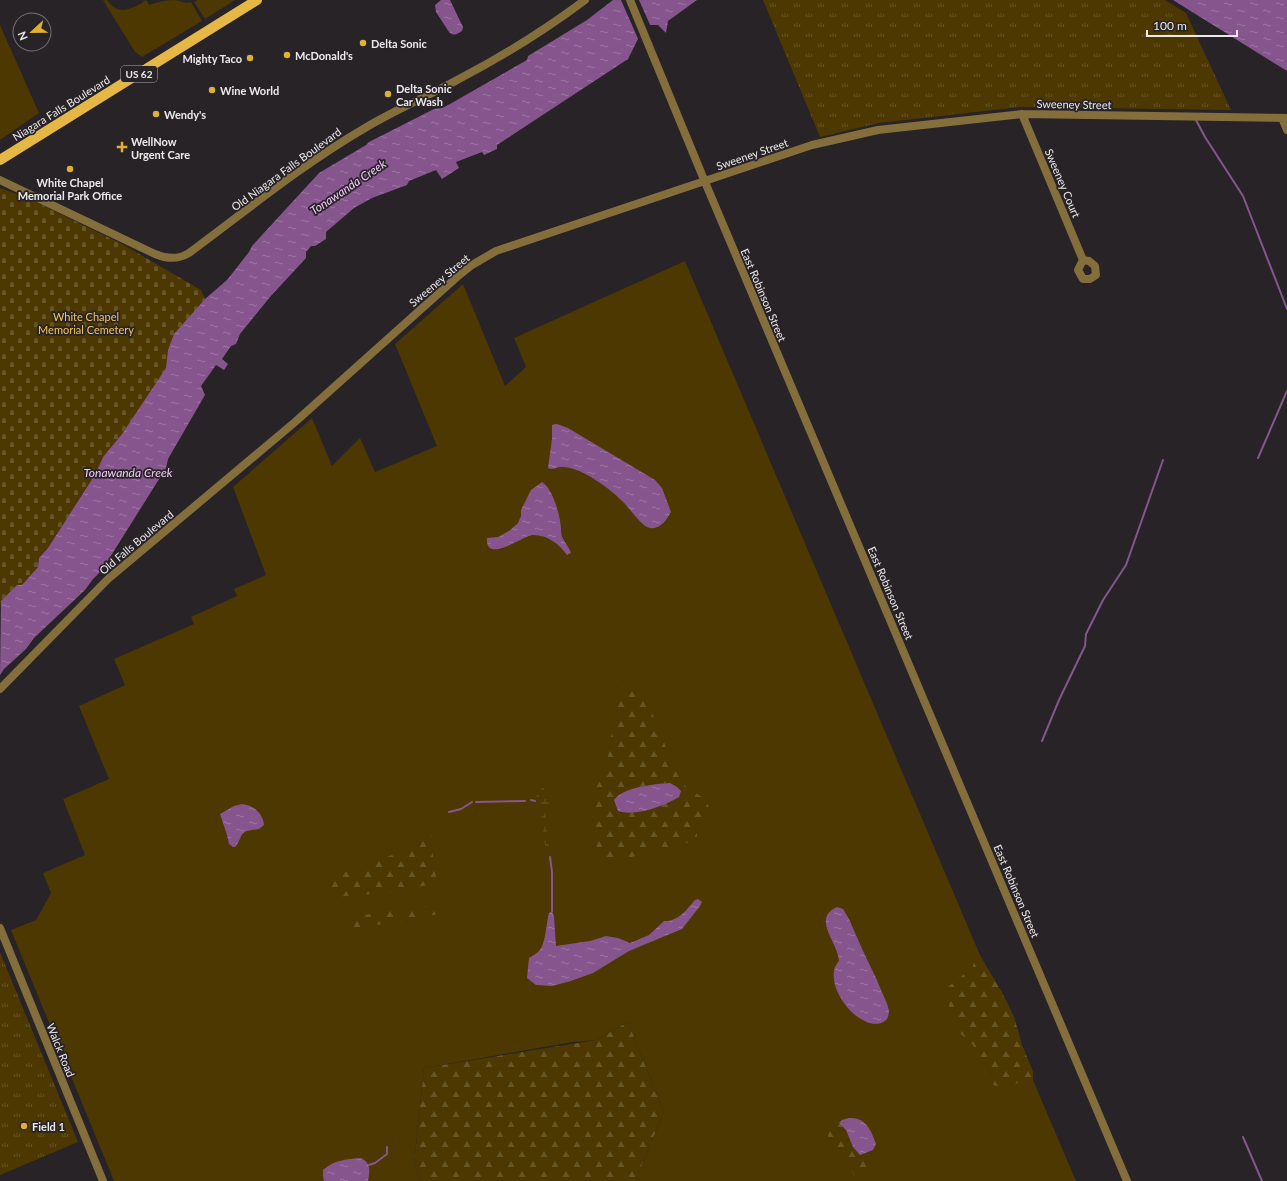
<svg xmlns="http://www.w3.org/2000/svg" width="1287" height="1181" font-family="Lato,sans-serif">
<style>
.grass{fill:#4c3800}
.forest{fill:url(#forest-firs);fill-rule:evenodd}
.wetland{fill:url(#wetland-marsh)}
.cemetery{fill:url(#cemetery-stones)}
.park{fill:url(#park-tufts)}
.water{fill:url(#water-ripples)}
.pier{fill:#272327}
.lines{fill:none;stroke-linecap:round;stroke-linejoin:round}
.stream{stroke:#86558e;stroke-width:2}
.minor{stroke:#846e3c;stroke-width:8}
.major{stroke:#e5b744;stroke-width:10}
.poi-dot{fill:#e0b034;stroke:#272327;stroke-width:1.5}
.labels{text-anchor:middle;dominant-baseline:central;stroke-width:3.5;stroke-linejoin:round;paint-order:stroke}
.shield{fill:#272327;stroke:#b1aeb1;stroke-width:1}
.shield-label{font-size:10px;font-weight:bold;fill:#ece9ec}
.poi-label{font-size:11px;font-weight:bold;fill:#ece9ec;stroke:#272327;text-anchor:start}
.street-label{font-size:11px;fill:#ece9ec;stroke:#272327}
.park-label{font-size:11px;fill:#f2c55b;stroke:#272327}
.water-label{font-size:12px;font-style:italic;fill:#f5cafb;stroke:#272327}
</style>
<defs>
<pattern id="forest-firs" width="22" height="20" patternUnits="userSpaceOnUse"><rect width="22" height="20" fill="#4c3800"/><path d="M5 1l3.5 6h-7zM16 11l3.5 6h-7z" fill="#665525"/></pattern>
<pattern id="wetland-marsh" width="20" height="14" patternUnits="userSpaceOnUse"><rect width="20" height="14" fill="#4c3800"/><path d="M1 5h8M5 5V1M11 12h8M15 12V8" fill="none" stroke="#665525"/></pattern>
<pattern id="cemetery-stones" width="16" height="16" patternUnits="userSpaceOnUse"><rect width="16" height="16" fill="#4c3800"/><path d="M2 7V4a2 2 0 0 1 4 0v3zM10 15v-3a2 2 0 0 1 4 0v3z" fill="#665525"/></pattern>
<pattern id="park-tufts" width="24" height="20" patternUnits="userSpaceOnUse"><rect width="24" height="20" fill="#4c3800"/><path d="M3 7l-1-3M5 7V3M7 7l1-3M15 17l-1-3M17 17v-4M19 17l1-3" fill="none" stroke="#665525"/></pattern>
<pattern id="water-ripples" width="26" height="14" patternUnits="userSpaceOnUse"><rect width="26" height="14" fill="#86558e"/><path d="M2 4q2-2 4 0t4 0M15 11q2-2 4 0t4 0" fill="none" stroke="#9d76a3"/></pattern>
</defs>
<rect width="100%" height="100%" fill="#272327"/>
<path class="grass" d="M103,0H107C116,11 121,12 134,7C138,5 142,4 145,0L147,1L149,5C157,2 166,0 175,0C181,1 184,4 191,2L202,21L142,57L135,52Z
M197,0H235L205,19L194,2Z
M0,25L39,113L0,140Z
M685,261L980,955L1001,991L1014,1017L1022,1045L1033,1072V1080L1076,1181H635L664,1112L628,1022L596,1040L573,1042L424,1068L414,1164L421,1181H114L11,930L36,920L51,893L43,873L85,855L63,799L109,779L79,706L125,685L114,659L194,624L191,617L237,596L234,589L266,575L233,487L312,418L332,466L360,438L375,472L437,446L395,344L463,284L505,386L526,367L514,338Z"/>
<path class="forest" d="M635,681L644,693L677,774L686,787L705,799L709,807L697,827V838L694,841L604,864C595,853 590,810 592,796C593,790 600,784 601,777C604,768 608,758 610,748C613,729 612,709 620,691C623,685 629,683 635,681ZM670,783L671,801L655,808L637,812L629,790L657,784Z
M428,831L433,839V859L436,877L433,884L384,893L334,897L330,883L329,877L363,867L404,850L415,838Z
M432,906L438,907L440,911L438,914L407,921L354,928L351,926C351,923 350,923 353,920C361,912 418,908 432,906Z
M980,956L1001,991L1014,1017L1022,1045L1033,1072V1080H1026L1005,1088L993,1085L980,1065L973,1045L960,1033L946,998L949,986L972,968L976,957Z
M628,1022L664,1112L635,1181H421L414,1164L424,1068L596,1040Z
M839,1123L846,1130L853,1147L860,1155L865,1154L870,1181H858L850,1169L830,1145L828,1135L832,1127Z"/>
<path class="wetland" d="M539,787H543L547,795L559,799C552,806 548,801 545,812L550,857L548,856C541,838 546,818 535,801Z"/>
<path class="cemetery" d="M0,188L30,199L122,244L201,290L205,299L194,312L168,350L167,368L122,434L103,457L96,473L48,548L39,558L38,567L22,585L1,601L0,609Z"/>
<path class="park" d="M763,0H1165L1186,13L1231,110L1021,107L879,123L820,137Z
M0,952L78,1142L0,1175Z"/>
<path class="water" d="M441,0H450L463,27L462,31C456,35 454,36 449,32L436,12L435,5Z
M613,0H697L668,21L666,33L658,25H645L628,59L497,145V149L484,155L482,152L456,162L459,168L442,179L436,170L409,181L407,185L372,198L354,208L326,232V239L315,246H311L306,252V258L270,297L240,334L236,344L231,346L222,359L228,364L224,370L216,365L201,386L205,395L168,459L166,468L102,570L93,579L85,590L34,638L26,649L4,669L0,675L1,601L17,585H22L38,567L39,558L48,548L96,473L103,457L122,434L166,368L168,350L174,334L205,299L227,280L249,252L252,246L319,173L366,145L369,142L434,109L442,108L450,104L527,60L528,56L587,20Z
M1173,0H1287V71Z
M557,424L568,428L655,480L662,488L671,512C666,521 658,532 647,527C638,522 629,507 621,500C614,493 605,486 597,481C587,474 572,466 560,467C555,468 553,470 548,468L552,439V425Z
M542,482C553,489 560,515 561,528C561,531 561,534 562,537C565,543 569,547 571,553L567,555C559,544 548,535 533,535C524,535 485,565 487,538L498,537L509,531L518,523L521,516V510L531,490Z
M670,783L677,787L681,791L679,797C664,806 635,817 618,811L614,800C623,787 655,784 670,783Z
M242,804C253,805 263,813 264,825L259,829C251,831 243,829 240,839C238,842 238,844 235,847H233L229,844L227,835L220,814L234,806Z
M698,899L702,902L700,906L682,929L629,951L593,973L571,981L552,986L536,985L527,978L529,958C532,956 536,954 539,951C546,944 546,923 549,913L551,912H552L554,916L556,946L590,941L606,936L618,938L630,943L649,935L664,921C678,922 686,910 695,900Z
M837,907L843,909L849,919C858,940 867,960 877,980C880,989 888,1003 889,1011C889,1014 888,1018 886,1020C864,1039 818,983 839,961C838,942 811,919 837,907Z
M849,1118C866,1117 871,1130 876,1144L873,1150L860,1155L853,1147L846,1130L839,1123L842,1120Z
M361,1158C371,1163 370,1171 368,1181H324L323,1176V1170C334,1160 347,1159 361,1158Z"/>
<path class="pier" d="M621,0H639L651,27H646L639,41Z"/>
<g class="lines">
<path class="stream" d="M1196,120L1205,137L1243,196L1287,309
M1258,458L1287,391
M1042,741L1059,700L1085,646L1086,634L1103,600L1126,565L1163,460
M531,800L535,801
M476,802L525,801
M449,812L461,809L472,802
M550,857L552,872V912
M1243,1137L1262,1181
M369,1165L375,1163L387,1154V1147"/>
<path class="minor" d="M630,0L705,182L1127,1181
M1022,114L1083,260L1078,270L1083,279H1090L1096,275L1095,266L1089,261L1083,260
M1282,118L1287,130
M0,180L155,254C167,259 178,260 189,253C247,210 303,164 365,128C395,110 428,96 459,79C503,56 545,30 585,0
M0,689L108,579L295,422L457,277L472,265L496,251L812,145L878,130L1022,114L1287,118
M0,928L103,1181"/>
<path class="major" d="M0,160L257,0"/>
</g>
<g class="poi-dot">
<circle cx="363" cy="43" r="4"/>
<circle cx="287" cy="55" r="4"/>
<circle cx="250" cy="58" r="4"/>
<circle cx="212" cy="90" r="4"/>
<circle cx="388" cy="94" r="4"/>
<circle cx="156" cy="114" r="4"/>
<path d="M120 141h4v4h4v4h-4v4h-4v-4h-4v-4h4z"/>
<circle cx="70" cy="169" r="4"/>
<circle cx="24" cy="1126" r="4"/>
</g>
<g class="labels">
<rect class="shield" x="121" y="66" width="36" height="16" rx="3"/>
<g class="shield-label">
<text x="139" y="74">US 62</text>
</g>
<g class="poi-label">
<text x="371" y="43">Delta Sonic</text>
<text x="295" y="55">McDonald's</text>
<text x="242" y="58" text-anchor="end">Mighty Taco</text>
<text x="396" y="88">Delta Sonic<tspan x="396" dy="13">Car Wash</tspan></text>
<text x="220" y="90">Wine World</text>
<text x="164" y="114">Wendy's</text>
<text x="131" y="141">WellNow<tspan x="131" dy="13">Urgent Care</tspan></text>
<text x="70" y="182" text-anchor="middle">White Chapel<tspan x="70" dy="13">Memorial Park Office</tspan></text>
<text x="32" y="1126">Field 1</text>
</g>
<g class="street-label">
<text transform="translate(1074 104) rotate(1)">Sweeney Street</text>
<text transform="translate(61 108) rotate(-32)">Niagara Falls Boulevard</text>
<text transform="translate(752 154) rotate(-19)">Sweeney Street</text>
<text transform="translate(286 169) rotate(-36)">Old Niagara Falls Boulevard</text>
<text transform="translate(1063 183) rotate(67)">Sweeney Court</text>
<text transform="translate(439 280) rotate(-40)">Sweeney Street</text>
<text transform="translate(764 295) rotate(67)">East Robinson Street</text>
<text transform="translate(136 542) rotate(-40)">Old Falls Boulevard</text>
<text transform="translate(891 593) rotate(67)">East Robinson Street</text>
<text transform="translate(1017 891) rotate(67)">East Robinson Street</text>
<text transform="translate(61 1050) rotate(68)">Walck Road</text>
</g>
<g class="park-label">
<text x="86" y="316">White Chapel<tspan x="86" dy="13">Memorial Cemetery</tspan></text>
</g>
<g class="water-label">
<text transform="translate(348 187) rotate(-34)">Tonawanda Creek</text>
<text x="128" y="472">Tonawanda Creek</text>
</g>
</g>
<g transform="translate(32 32) rotate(248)"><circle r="19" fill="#272327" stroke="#767276"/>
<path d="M0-3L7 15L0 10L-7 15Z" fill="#e0b034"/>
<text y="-6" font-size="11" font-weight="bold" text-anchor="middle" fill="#ece9ec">N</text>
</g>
<path d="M1147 30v6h90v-6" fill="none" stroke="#ece9ec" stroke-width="2"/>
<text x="1153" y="30" font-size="12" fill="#ece9ec" stroke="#272327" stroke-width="3" paint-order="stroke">100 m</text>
</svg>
